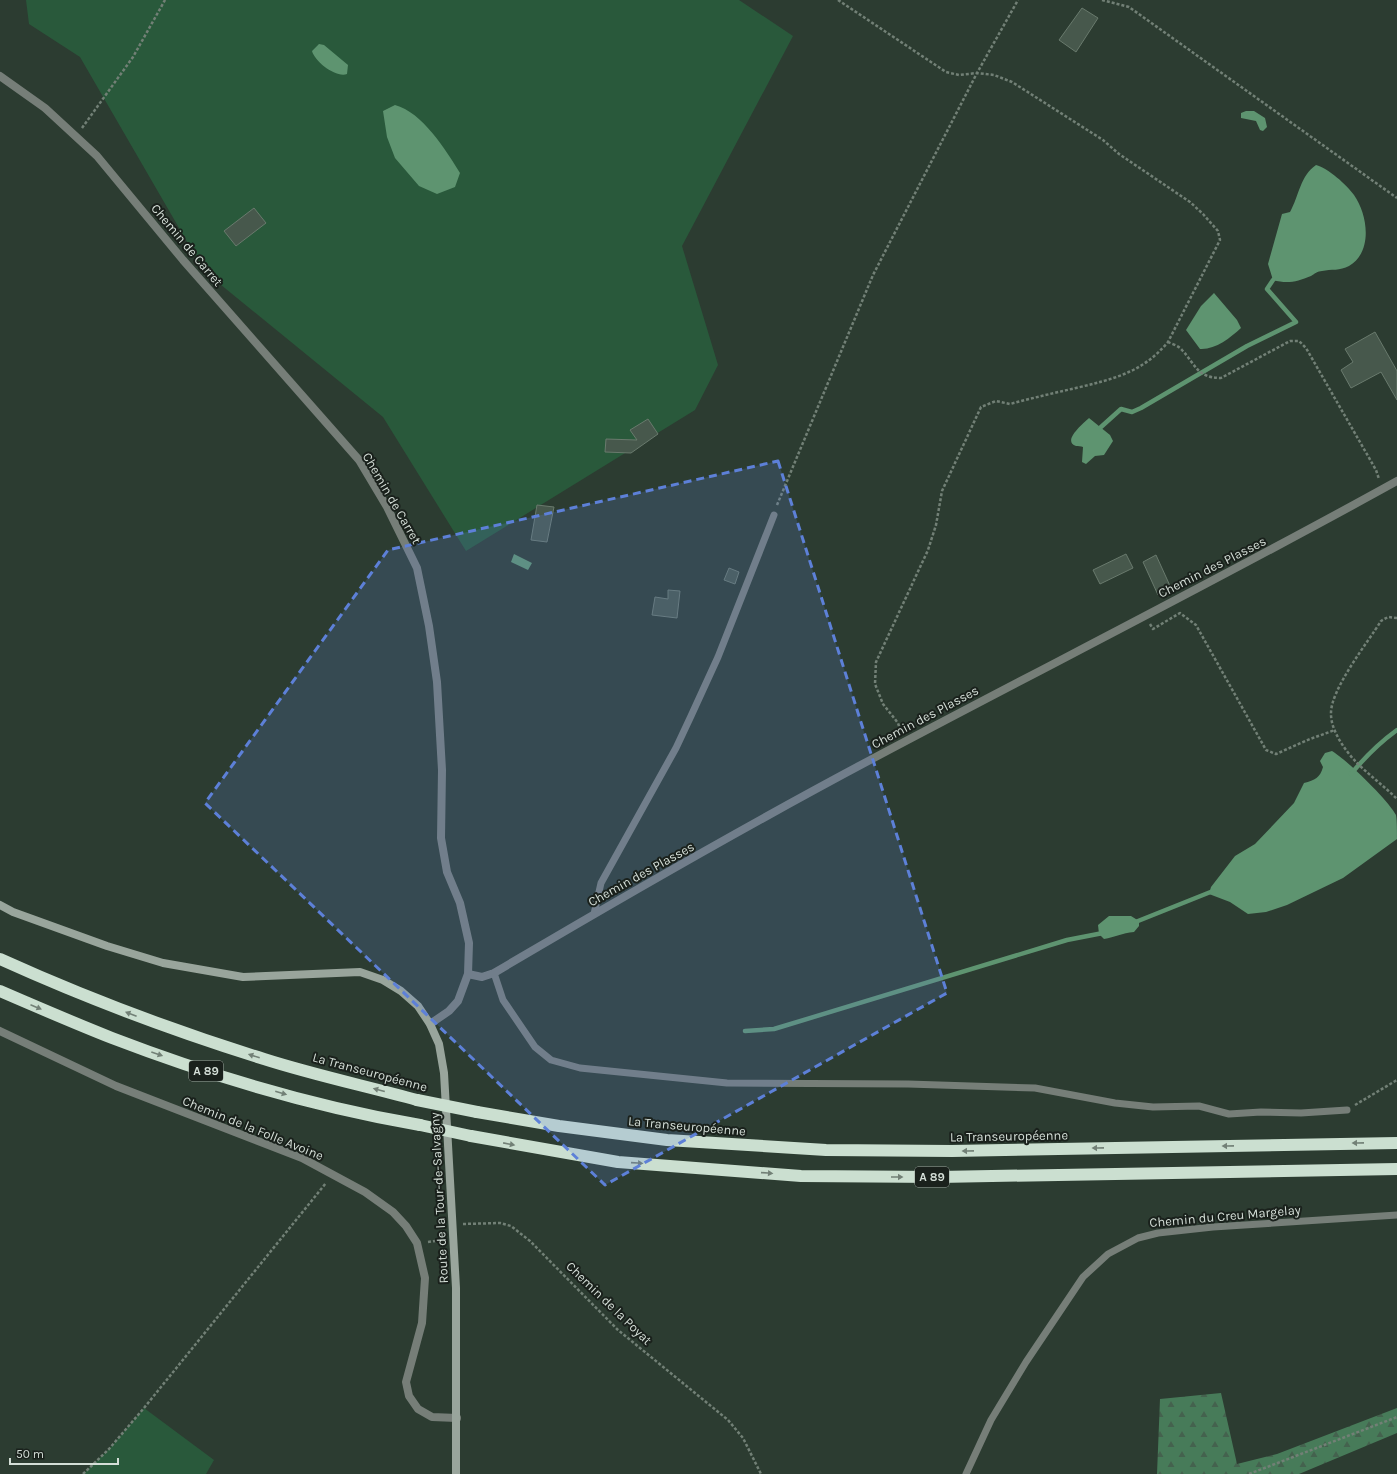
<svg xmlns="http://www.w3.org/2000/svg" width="1397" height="1474" font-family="Karla,sans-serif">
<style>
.green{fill:#29593b}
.forest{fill:url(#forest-firs)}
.water{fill:#5e9470}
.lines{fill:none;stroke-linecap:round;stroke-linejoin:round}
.stream{stroke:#5e9470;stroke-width:4.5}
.building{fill:#47584c;stroke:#697a6d}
.path{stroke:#728076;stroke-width:2.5;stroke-dasharray:3 2;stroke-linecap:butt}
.lane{stroke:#767e78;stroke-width:7}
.street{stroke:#767e78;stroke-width:8}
.secondary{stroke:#99a59c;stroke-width:8}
.highway{stroke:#cbdfd0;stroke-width:12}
.highway-bridge{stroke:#cbdfd0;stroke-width:12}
.oneway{fill:#728076}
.marked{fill:#5d80d8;fill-opacity:0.2;stroke:#5d80d8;stroke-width:3;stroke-dasharray:8 5;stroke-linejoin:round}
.labels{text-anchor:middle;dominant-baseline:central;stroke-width:4;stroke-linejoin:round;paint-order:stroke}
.shield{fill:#1a211c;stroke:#9ca59f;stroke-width:1}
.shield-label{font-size:12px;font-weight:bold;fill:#d4ded7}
.street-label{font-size:13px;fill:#d4ded7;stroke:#1a211c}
</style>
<defs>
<pattern id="forest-firs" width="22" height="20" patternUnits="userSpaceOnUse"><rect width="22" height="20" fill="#477b59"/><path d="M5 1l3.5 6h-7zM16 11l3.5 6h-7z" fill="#44624e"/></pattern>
</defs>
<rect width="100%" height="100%" fill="#2c3c31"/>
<path class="green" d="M26,0H739L793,36L682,246L718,365L695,410L466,551L383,417L204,271L80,57L29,24Z
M144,1408L214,1460L206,1474H83L109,1449Z"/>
<path class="forest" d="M1221,1393L1237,1464L1277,1454L1397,1408V1433L1299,1474H1157L1160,1399Z"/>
<path class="water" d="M319,44L324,45L348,65L347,74C336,78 315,62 312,51Z
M395,105C422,112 446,150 460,173L455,187L437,194L419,186L395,158L387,137L383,111Z
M1246,111H1254L1265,118L1267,127L1263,131L1260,130L1256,121L1241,118V113Z
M1316,165C1328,168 1347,185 1354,195C1368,215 1373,252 1349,266C1340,271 1331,269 1322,271C1318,271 1314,274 1311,276C1297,282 1287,284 1273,280L1268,264L1282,214L1290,212C1299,196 1300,176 1316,165Z
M1214,293L1237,320L1241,328C1230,338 1215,350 1200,349L1186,330L1201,306Z
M1089,418L1110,435L1113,441L1104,455L1095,456L1086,464L1082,462L1083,447C1081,446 1078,446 1076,446C1061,441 1085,422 1089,418Z
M514,554L532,563L528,570L511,562Z
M1332,751C1347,760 1388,800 1396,815C1397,820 1397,833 1397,839L1343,878L1287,905L1266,912L1248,914L1230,902L1209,894L1211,887L1235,856L1255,844L1294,803L1304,783C1315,780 1320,778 1323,767L1320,761L1325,753Z
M1109,916H1131L1139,921V926L1134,932C1122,933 1115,937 1104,939L1099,934L1098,925Z"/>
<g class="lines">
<path class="stream" d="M1101,427L1121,409L1132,412L1141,408L1247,346L1296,322L1267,289L1273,280L1277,276
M1351,774C1365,757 1379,743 1397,730
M1133,923L1213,891
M745,1031L774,1029L1067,940L1103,933"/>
</g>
<path class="building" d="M1082,8L1098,18L1076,52L1059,40Z
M254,208L266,223L236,246L224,231Z
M1375,332L1397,371V400L1381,372L1351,388L1341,370L1353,362L1345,349Z
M648,419L658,434L631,453L605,452L606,439L637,440L630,430Z
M537,505L554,507L547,542L531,540Z
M1126,554L1133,568L1100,584L1093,570Z
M1156,555L1171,588L1158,595L1143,562Z
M729,568L739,572L735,584L724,580Z
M668,590L680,591L677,618L652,615L655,597L668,599Z"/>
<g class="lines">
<path class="path" d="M838,0L946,72L959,75L977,73L994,75L1012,82L1103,140L1119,154L1190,202L1203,214L1218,231L1220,240L1168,342C1142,373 1113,379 1076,388C1054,393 1032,398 1010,404L996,401L981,407L942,491L936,525L928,550L876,662L875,684L883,704L898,723L901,732
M1102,0L1129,7L1397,198
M82,128L133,57L165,0
M1168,342C1172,344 1179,346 1182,350C1196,365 1197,378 1221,378L1290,341H1299L1306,348L1376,470L1379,479
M777,505L873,275L977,73L1018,0
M1397,618L1388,617L1381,621C1368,642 1330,690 1331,714C1331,731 1345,750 1356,762C1369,775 1384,786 1397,799
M1150,624L1153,629L1180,613L1196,625L1266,750L1276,754L1310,739L1335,730
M1355,1105L1397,1080
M463,1224L500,1223L511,1226L530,1241L618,1330L728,1420L743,1438L761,1474
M428,1242L443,1240
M83,1474L109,1449L144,1408L326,1183
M1249,1474L1397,1417"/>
<path class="lane" d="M594,914L601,883L676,748L691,716L718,657L774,515
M494,973L503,1000L535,1047L551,1060L580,1068L727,1083L908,1084L1035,1088L1115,1103L1153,1107L1199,1106L1229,1114L1261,1112L1301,1113L1347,1110
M966,1474L991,1420L1026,1362L1083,1277L1108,1254L1138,1238L1158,1233L1213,1227L1397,1215"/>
<path class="street" d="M0,76L45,108L97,156L183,260L359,460L387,507L417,568L429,626L437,682L442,770L441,838L447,872L460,903L469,943L468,974L458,1001L449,1011L430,1024
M468,974L482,977L494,973C619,899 744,827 872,759C1047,666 1224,577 1397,481
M0,1031L116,1086L302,1158L365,1192L393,1212L406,1226L417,1243L425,1278L422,1323L406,1382L409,1396L418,1409L432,1417L457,1418"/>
<path class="secondary" d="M0,905L13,912L107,946L163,963L243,977L360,972L383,980L401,991L418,1006L430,1024L439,1044L444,1073L456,1288V1474"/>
<path class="highway" d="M0,959C86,998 174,1031 264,1059C314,1075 366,1086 417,1100
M0,991C37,1007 74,1023 112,1038C211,1076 315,1107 420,1125
M477,1112L559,1126L667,1140L826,1150L952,1151L1397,1143
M471,1136L618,1162L801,1176L939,1177L1397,1169"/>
<path class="highway-bridge" d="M417,1100L477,1112
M420,1125L471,1136"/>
</g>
<defs><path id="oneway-solid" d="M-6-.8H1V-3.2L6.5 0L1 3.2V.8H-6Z"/></defs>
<g class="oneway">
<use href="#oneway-solid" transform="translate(36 1007) rotate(23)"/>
<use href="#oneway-solid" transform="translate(131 1014) rotate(-159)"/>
<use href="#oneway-solid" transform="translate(157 1054) rotate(19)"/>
<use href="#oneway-solid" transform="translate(254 1056) rotate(-162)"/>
<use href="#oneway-solid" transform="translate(379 1090) rotate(-165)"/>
<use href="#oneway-solid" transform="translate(281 1093) rotate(16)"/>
<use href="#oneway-solid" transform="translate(1358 1143) rotate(179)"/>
<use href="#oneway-solid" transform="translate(509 1144) rotate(11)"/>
<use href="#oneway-solid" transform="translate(1228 1146) rotate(179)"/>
<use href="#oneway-solid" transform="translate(1098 1148) rotate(179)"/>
<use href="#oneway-solid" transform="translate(968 1151) rotate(179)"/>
<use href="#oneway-solid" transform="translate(637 1163) rotate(4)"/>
<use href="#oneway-solid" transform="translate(767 1173) rotate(4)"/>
<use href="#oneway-solid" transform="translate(897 1177)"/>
</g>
<path class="marked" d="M778,461L947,993L605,1185L205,803L388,550Z"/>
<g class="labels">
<g class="shield">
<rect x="189" y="1061" width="34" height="20" rx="3"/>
<rect x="915" y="1167" width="34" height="20" rx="3"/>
</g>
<g class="shield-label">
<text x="206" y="1071">A 89</text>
<text x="932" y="1177">A 89</text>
</g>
<g class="street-label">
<text transform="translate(187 245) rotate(50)">Chemin de Carret</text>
<text transform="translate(392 498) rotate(60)">Chemin de Carret</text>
<text transform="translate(1212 567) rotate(-27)">Chemin des Plasses</text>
<text transform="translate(925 717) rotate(-28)">Chemin des Plasses</text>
<text transform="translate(641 874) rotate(-29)">Chemin des Plasses</text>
<text transform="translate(370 1072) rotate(15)">La Transeuropéenne</text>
<text transform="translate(687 1126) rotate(5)">La Transeuropéenne</text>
<text transform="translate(253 1128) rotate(22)">Chemin de la Folle Avoine</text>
<text transform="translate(1009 1136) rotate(-1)">La Transeuropéenne</text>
<text transform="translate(439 1198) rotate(-93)">Route de la Tour-de-Salvagny</text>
<text transform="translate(1225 1216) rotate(-5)">Chemin du Creu Margelay</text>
<text transform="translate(609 1303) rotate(44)">Chemin de la Poyat</text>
</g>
</g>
<path d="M10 1458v6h108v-6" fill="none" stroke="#d4ded7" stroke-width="2"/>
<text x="16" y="1458" font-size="12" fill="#d4ded7" stroke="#1a211c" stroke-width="3" paint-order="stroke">50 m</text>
</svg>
